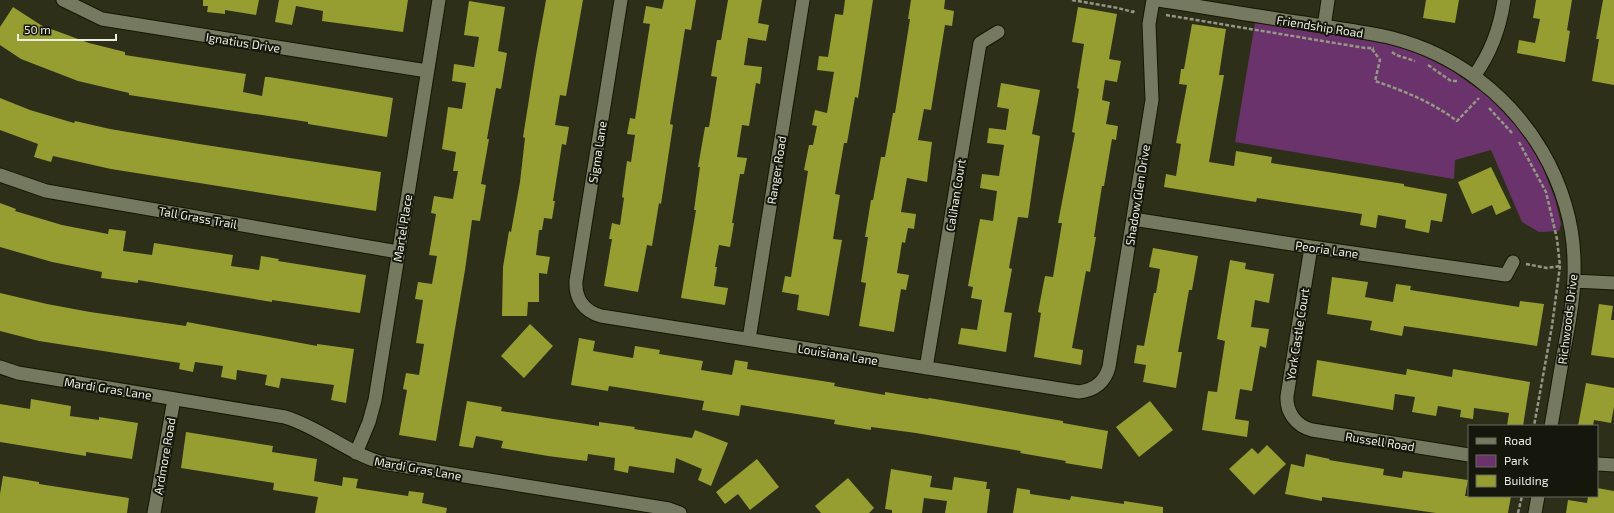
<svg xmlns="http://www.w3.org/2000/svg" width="1614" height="513" font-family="'Exo 2',sans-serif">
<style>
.green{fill:#6b336b}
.building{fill:#969d31}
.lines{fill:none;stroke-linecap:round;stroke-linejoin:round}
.minor-casing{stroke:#151702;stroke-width:15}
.path{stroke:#959785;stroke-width:2.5;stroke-dasharray:4 2;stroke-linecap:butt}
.minor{stroke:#75795f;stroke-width:13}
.labels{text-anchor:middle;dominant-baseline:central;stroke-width:4;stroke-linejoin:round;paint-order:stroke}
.street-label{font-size:12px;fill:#eceee0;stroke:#15160c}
</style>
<rect width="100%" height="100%" fill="#2d2f18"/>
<path class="green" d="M1255,23L1360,39L1407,48L1451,70L1489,97L1523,133L1542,166L1555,199L1561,224L1559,231L1539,232L1522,222L1491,150L1455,160L1454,179L1235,142Z"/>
<path class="building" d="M203,0H259L256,15L225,10V14L207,12L208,6H203Z
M279,0H408L403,32L322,21L323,11L296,6L292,25L275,22Z
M546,0H583L566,96L560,95L555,125L569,127L566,145L562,144L553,201H555L552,219L544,218L542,230H539L536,255L550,257L547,274L539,273V302H528L527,316H502L503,267L509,231L511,232L520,182L525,138L523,137L536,55Z
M664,0H696L691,30L685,29L670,124L673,125L661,204L659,203L652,246L647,245L638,292L604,286L612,239H609L612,223L620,225L624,198L622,197L627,161L631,162L635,135L627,134L630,118L635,119L650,24L643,23L646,6L662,9Z
M728,0H762L758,23L769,25L766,41L748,38L744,65L762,67L760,84L756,83L749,126L742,125L737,157L747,158L744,174H740L732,223H734L730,247L719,245L715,267H717L714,286L728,288L725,305L681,298L696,210H694L700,167H698L705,127H709L717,77L711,76L717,40H721Z
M845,0H873L858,98L855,97L847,143H844L835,194L840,195L833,239L842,240L829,316L797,310L799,295L782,292L785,276L791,277L808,171L804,170L809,145H813L817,126L812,125L815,110L827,113L834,72L817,70L819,56L828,57L835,14L843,15Z
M911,0H945L944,9L954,11L952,26L945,25L931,110L924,109L918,140L932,142L927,182L907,178L901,212L916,214L914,229L908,228L905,243L902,242L897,273L909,275L906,290L901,289L894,332L859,326L866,283L861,282L868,237H865L871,200H873L881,157H885L893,113H895L910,19H908Z
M1426,0H1459L1455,23L1423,18Z
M1536,0H1572L1567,30L1570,31L1565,62L1517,53L1519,40L1535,43L1540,19L1533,18Z
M1603,0H1614V85L1592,81L1599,39H1596Z
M469,1L505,7L498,51L507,53L501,89L496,88L487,139H489L481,184L486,185L480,221L472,220L465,270L436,441L399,435L407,390L403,389L406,373L419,375L424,344L416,343L423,300L415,299L418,282L432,284L437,256L429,255L436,214L431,213L434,196L453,199L458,171H453L456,152L442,149L448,107L462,109L466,83L452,81L454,64L474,67L479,37L464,35Z
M13,7L50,31L51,29L89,43L125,52V55L246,74L243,92L262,96L265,77H269L393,98L387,137L308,124V122L129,95V93L78,81L21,59L0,45V27Z
M1078,7L1117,14L1109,59L1121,61L1117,82L1105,80L1102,100L1110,102L1106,124L1118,126L1116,140L1112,139L1104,186H1102L1094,237H1096L1090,272L1086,271L1072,348L1083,350L1081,365L1034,357L1041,313L1038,312L1045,276L1053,277L1062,223H1058L1075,133L1072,132L1079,89L1077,88L1084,44L1072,42Z
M1192,24L1226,29L1219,75H1224L1209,162L1234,166L1236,151L1272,157L1271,163L1404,184V186L1447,194L1442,222L1431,220L1429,233L1405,228L1406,220L1378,215L1376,228L1360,225L1362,214L1257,198L1256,202L1164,187L1166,174L1176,176L1181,144L1176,143L1187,85L1179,84L1181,69H1184Z
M1001,83L1040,90L1032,134L1040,136L1028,218L1018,217L1009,268L1012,269L1004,312L1012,313L1006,352L958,344L961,328L977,330L982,300L971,298L973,287L968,286L980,219L993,221L997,191L980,188L982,174L999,176L1004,145L987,143L989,128L1006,130L1009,109L997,107Z
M0,98L30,110L74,123L75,121L110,129L199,144L381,172L376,211L111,169L53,156L51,162L34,157L38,144L0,130Z
M1491,167L1511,208L1496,215L1492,205L1472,214L1458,182Z
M0,203L16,209L15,211L62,225L108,234L109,229L126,231L123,251L152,255L154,243L233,255L231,266L259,270L261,256L279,259L278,261L366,275L360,313L272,300V302L138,280V283L101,278L102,272L52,262L0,247Z
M1153,248L1198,256L1192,290H1189L1178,352H1182L1176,388L1143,382L1146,365L1134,363L1137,345L1144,346L1154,293H1156L1160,269L1149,267Z
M1230,260L1246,263L1245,269L1274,274L1269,303L1255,300L1251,327L1269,329L1266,348L1260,346L1252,391L1240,389L1235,419L1249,421L1247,437L1202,430L1208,391L1217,392L1225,341L1217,339Z
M1332,277L1368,282L1365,297L1393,302L1396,284L1411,286L1410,290L1519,307L1520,301L1544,304L1537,346L1404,326L1402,336L1370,330L1372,321L1327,314Z
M0,293L47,304L90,312L186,326L187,322L317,346V344L354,349L346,403L331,400L334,385L281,378L279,388L265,385L267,375L237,370L236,380L221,377L223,366L195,362L193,372L179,369L180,363L39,341L0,331Z
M1599,304L1613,306L1611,320H1614V358L1591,355Z
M530,324L553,346L524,378L501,356Z
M579,338L595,341L593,351L633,358L635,346L660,350L659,354L703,361L701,370L732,375L735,360L748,362L747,369L835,383L834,386L885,395V392L928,399L929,398L1063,421V423L1108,431L1102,469L1065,463L1066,461L1020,453L1021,451L916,433L871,427V430L834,424L835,420L784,412L741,405L739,416L702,410L704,401L609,386L608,391L571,385Z
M1317,360L1406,375L1407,369L1452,377L1453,369L1530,382L1523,426H1507L1509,413L1474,408L1473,419L1460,417L1461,410L1438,406L1436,416L1412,412L1415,397L1395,394L1393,410L1312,396Z
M1586,383L1614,388V407L1611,423L1594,420L1593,426H1578Z
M31,399L71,406L70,416L99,420V417L138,423L132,459L86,452V456L0,442V404L30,409Z
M467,401L502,407L501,411L599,426V422L635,427L634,429L692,438L695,430L728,443L711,486L698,480L702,469L676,458L674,473L629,466L628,473L614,470L615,458L588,454L587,461L548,456L501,448L503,441L476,436L473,448L459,446Z
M1150,401L1173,430L1139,457L1116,427Z
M186,432L273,446L272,452L317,459L314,481L342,486L343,477L358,479L356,488L408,496L409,491L424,493L422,503L447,508L446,513H315L318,497L273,490L274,483L181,468Z
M1267,445L1286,464L1254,495L1229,469L1252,448L1258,454Z
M1306,454L1330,459L1329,460L1384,469L1383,475L1402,478L1403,471L1468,480L1465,496H1511L1508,513H1436L1322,497V501L1285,494L1291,464L1304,467Z
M757,459L779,487L750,510L738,494L725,504L716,492Z
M891,469L932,476L930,487L952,490L954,477L987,482L986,489H990L987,513H945L947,501L924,498L922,513H892V510L885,509Z
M3,476L39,482V484L129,498L127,513H0V494Z
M848,478L874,508L869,513H821L815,506Z
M1017,488L1030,490V494L1070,500L1071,496L1124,504V501L1163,507V513H1013Z
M1597,488L1614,491V513H1566L1568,500L1587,503L1588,496H1597Z"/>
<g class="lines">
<g class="minor-casing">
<path id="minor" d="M63,0L102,19L427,71
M621,0L576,281C575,299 584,311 601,316L1079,392C1095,390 1105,382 1109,367L1152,100L1149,24L1153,0
M1159,0C1208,8 1256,16 1304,23C1333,28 1363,31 1392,38C1455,54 1509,95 1542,151C1562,185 1574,225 1574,263C1575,291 1570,318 1565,345C1560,372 1556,399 1551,426
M1324,27L1328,0
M1474,76C1491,53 1500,28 1504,0
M0,175L46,191L398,252
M1133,219L1311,247L1506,275L1513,262
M1311,247L1287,396C1286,412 1296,426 1312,430L1469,455
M1574,281L1614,283
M749,339L803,0
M0,367L18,373L285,417C321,428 347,453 383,463L669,509L680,513
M926,368L980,43L998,32
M356,453L369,422L375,400L439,0
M1597,464L1614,465
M154,513L174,399
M1535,513L1538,496"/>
</g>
<path class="path" d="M1072,0L1118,8L1133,12L1135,9
M1166,15L1365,48H1374
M1372,49L1380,60L1375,81C1404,91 1432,102 1457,121L1479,98
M1392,52L1396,55L1415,61
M1428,65L1451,81H1458
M1489,108L1513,134
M1519,142L1546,192L1557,239L1560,266L1552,326L1534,426
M1526,264L1547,268L1560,266
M1518,513L1522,496"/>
<use href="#minor" class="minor"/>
</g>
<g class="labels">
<g class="street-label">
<text transform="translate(1320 26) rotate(9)">Friendship Road</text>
<text transform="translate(243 42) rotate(9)">Ignatius Drive</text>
<text transform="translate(597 152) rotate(-81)">Sigma Lane</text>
<text transform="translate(776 170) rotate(-81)">Ranger Road</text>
<text transform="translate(955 195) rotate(-81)">Calihan Court</text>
<text transform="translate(1137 195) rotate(-81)">Shadow Glen Drive</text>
<text transform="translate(198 217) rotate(10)">Tall Grass Trail</text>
<text transform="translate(402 228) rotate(-81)">Martel Place</text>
<text transform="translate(1327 249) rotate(8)">Peoria Lane</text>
<text transform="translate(1567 319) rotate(-83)">Richwoods Drive</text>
<text transform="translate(1297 334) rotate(-81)">York Castle Court</text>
<text transform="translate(838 354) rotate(9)">Louisiana Lane</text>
<text transform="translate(108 388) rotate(9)">Mardi Gras Lane</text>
<text transform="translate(1380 441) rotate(9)">Russell Road</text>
<text transform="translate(164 456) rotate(-80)">Ardmore Road</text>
<text transform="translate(418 468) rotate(10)">Mardi Gras Lane</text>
</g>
</g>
<rect x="1468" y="425" width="130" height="72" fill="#15160c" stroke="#6b6c61"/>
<rect x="1476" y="438" width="20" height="6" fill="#75795f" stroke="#6b6c61"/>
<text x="1504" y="445" font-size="12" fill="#eceee0">Road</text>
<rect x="1476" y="455" width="20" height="12" fill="#6b336b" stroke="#6b6c61"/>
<text x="1504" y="465" font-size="12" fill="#eceee0">Park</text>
<rect x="1476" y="475" width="20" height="12" fill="#969d31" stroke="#6b6c61"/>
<text x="1504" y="485" font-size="12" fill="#eceee0">Building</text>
<path d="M18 34v6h98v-6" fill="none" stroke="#eceee0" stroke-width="2"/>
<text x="24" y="34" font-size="12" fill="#eceee0" stroke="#15160c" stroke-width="3" paint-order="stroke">50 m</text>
</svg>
